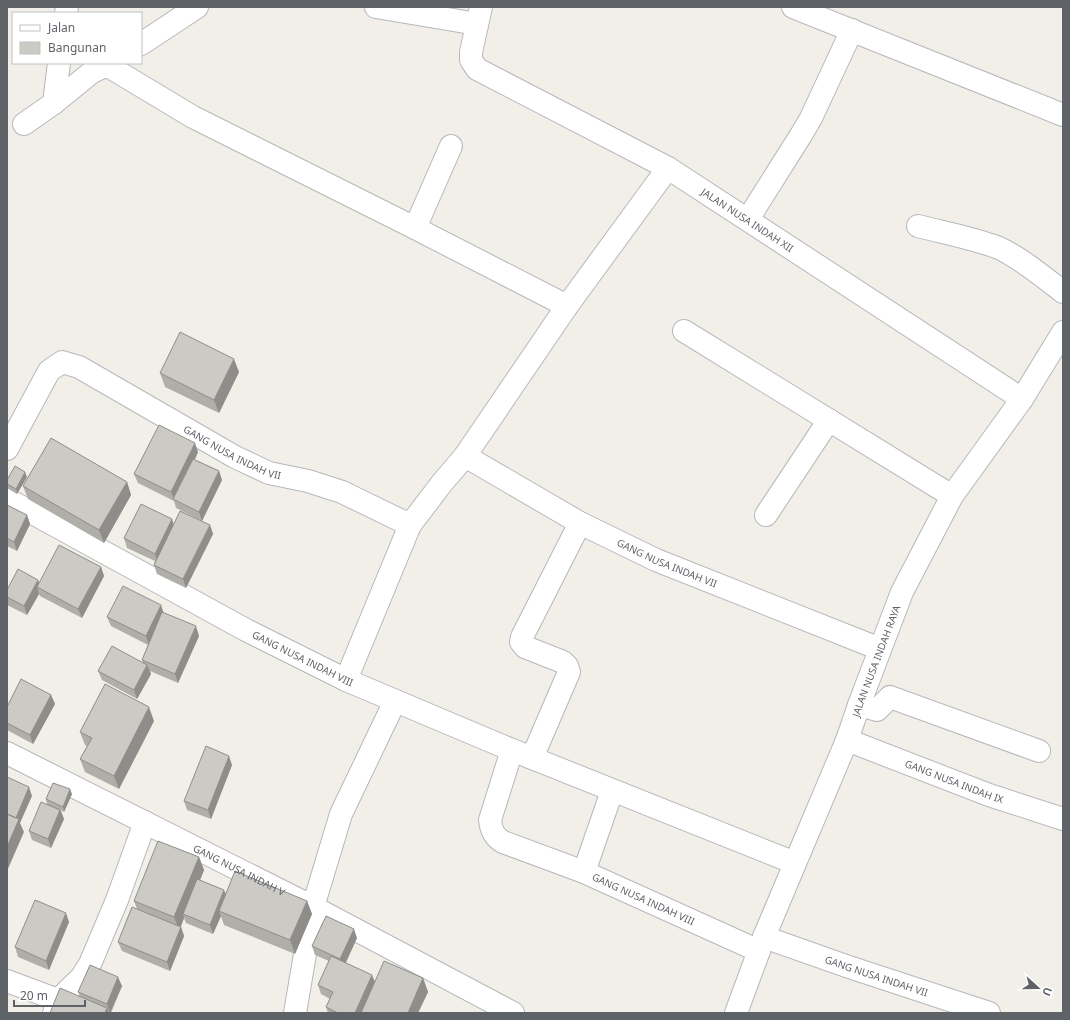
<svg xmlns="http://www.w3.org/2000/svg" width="1070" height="1020" font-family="'Noto Sans',sans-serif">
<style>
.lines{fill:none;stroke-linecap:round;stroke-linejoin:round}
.minor-casing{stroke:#b5b8bc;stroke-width:24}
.minor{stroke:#fff;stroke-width:22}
.wall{fill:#afaea9}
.shaded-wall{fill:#8f8d8a}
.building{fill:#cccac5;stroke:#8f8d8a}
.labels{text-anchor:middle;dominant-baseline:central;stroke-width:3;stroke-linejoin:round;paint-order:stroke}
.street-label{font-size:10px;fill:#5f6368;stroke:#fff}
</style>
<rect width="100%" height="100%" fill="#f1efe8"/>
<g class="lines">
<g class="minor-casing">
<g id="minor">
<path d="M376,7L477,24"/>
<path id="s1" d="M481,7L471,52V60L477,69L668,168L1022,399"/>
<path d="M793,7L1063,115"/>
<path d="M66,13L67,7"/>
<path d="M141,44L197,7"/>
<path d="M108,66L193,117L415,228L567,306"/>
<path d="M54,103L59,63"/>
<path d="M24,124L54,103L92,72L112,63"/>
<path d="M748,219L801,135L811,118L852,30"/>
<path d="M918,226C945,233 973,238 999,248C1019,257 1045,278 1063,292"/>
<path d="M415,228L451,146"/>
<path d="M684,331L952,496"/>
<path id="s2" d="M7,449L49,371L62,362L79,367L235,457L269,473L308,481L342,492L410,525"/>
<path id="s3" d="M465,456L580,523L656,560L880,649"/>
<path id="s4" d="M7,499L246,630L346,680L512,750L795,863"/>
<path d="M766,515L829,420"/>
<path d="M346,680L410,525L442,483L465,456L567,306L668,168"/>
<path d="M859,705L877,710L890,697L1039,751"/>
<path id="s5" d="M847,740L989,795L1063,819"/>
<path d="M512,750L490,820C491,830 494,837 503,842L584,872"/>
<path id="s6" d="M7,753L313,907L513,1013"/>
<path d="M532,758L569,672L567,666L563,662L525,647L521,642L522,637L580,523"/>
<path id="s7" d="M612,791L584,872L759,951"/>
<path id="s8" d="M764,937L849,967L989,1013"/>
<path d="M7,981L58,1000"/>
<path d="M54,1013L58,1000L81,978L90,964L117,900L145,822"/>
<path d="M295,1013L313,907L341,814L395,701"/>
<path id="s9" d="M736,1013L764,937L847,740L859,705L902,592L952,496L1022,399L1063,332"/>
</g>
</g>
<use href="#minor" class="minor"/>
</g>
<path class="wall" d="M239,372L219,413L165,387L160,373Z
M198,452L195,460L219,471L222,480L202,521L176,508L174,501L138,483L134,474Z
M27,477L17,494L7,488V480Z
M127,482L131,495L104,543L28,499L23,486Z
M7,505L27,515L30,524L17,551L7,546Z
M173,525H210L213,534L186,588L157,574L154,565L155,561L127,548L124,538Z
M101,567L104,576L82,618L40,596L39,594L27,615L7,605V590Z
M164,613L199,636L178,683L150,671L151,674L137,699L102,680L98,671L143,662L142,660L148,645L111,626L107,617Z
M51,695L55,704L33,744L7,730V707Z
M154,721L119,789L85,772L80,759L87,746L85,745L80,732Z
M232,765L211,819L187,810L184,801Z
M72,794L64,812L61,810L64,819L51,848L32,840L29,831L47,804L46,799Z
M199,857L204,870L200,880L226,894L307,901L312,914L295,954L224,925L221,916L213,934L186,923L184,918L181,927L184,936L170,971L122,951L118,942L137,909L134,901Z
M69,922L49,970L18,957L15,947Z
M357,938L346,963L375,982L423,978L428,992L418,1013H328L326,1007L330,999L321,994L318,985L329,961L315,955L312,946Z
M122,986L111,1013H50L80,996L78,992Z"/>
<path class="shaded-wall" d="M234,359L239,372L219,413L214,400Z
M195,443L198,452L175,500L174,499L171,492Z
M219,471L222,480L202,521L199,512Z
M25,472L27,477L17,494L16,489Z
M127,482L131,495L104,543L99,530Z
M27,515L30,524L17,551L14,542Z
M172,519L175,528L158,563L155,554Z
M210,525L213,534L186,588L183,579Z
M101,567L104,576L82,618L78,609Z
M38,580L41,589L37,587L39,594L27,615L24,606Z
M161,605L164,614L149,645L146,636Z
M196,626L199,636L178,683L175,674Z
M147,665L151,674L137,699L134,690Z
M51,695L55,704L33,744L30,735Z
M149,707L154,721L119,789L114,776Z
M229,756L232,765L211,819L208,810Z
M29,787L32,796L20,823L24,832L7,871V847L16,818Z
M70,789L72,794L64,812L63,807Z
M60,810L64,819L51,848L48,839Z
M199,857L204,870L186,915L183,914L184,918L179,930L174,917Z
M224,890L228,899L219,911L221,916L213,934L210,925Z
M307,901L312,914L295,954L290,940Z
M66,913L69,922L49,970L46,961Z
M181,927L184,936L170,971L167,962Z
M354,929L357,938L343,968L340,959Z
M372,975L376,984L362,1013H355Z
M118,977L122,986L110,1013L107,1004Z
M423,978L428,992L418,1013H408Z
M107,1008L109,1013H105Z"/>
<path class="building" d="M180,332L234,359L214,400L160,373Z
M159,425L195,443L171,492L134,474Z
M51,438L127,482L99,530L23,486Z
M193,459L219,471L199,512L173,499Z
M15,466L25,472L16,489L7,484V480Z
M141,504L172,519L155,554L124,538Z
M7,505L27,515L14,542L7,538Z
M180,511L210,525L183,579L154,565Z
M59,545L101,567L78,609L37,587Z
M18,569L38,580L24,606L7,597V590Z
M123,586L161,605L146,636L107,617Z
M162,612L196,626L175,674L142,660Z
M112,646L147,665L134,690L98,671Z
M21,679L51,695L30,735L7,723V707Z
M105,684L149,707L114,776L80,759L92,738L80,732Z
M206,746L229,756L208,810L184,801Z
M7,777L29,787L16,818L7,814Z
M53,783L70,789L63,807L46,799Z
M41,802L60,810L48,839L29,831Z
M7,814L19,819L7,847Z
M158,841L199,857L174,917L134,901Z
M235,871L307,901L290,940L219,911Z
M197,879L224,890L210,925L183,914Z
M35,900L66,913L46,961L15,947Z
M132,907L181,927L167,962L118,942Z
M326,916L354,929L340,959L312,946Z
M331,956L372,975L355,1013H338L326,1007L333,992L318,985Z
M384,961L423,978L408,1013H361Z
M90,965L118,977L107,1004L78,992Z
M60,988L107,1008L105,1013H50Z"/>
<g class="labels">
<g class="street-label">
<text stroke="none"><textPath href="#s1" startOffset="375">JALAN NUSA INDAH XII</textPath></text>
<text stroke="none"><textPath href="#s2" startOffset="298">GANG NUSA INDAH VII</textPath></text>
<text stroke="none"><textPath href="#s3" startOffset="229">GANG NUSA INDAH VII</textPath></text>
<text stroke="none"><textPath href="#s4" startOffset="336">GANG NUSA INDAH VIII</textPath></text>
<text stroke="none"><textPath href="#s9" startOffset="379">JALAN NUSA INDAH RAYA</textPath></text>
<text stroke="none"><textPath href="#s5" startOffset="115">GANG NUSA INDAH IX</textPath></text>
<text stroke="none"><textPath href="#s6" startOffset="260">GANG NUSA INDAH V</textPath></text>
<text stroke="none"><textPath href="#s7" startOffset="151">GANG NUSA INDAH VIII</textPath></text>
<text stroke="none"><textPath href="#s8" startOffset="119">GANG NUSA INDAH VII</textPath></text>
</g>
</g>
<rect width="1070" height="1020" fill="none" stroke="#5f6368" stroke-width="16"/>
<rect x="12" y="12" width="130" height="52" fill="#ffffff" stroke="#bfc1c3"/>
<rect x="20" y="25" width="20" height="6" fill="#ffffff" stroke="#bfc1c3"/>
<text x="48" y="32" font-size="12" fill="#5f6368">Jalan</text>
<rect x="20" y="42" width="20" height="12" fill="#cccac5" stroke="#bfc1c3"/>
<text x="48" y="52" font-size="12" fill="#5f6368">Bangunan</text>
<g transform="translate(1038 988) rotate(111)" stroke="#ffffff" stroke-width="3" paint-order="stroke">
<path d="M0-3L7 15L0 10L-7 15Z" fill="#5f6368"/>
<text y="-6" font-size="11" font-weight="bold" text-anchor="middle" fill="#5f6368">U</text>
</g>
<path d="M14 1000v6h71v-6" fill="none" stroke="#5f6368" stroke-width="2"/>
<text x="20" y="1000" font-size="12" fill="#5f6368" stroke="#ffffff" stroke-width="3" paint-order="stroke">20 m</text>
</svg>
